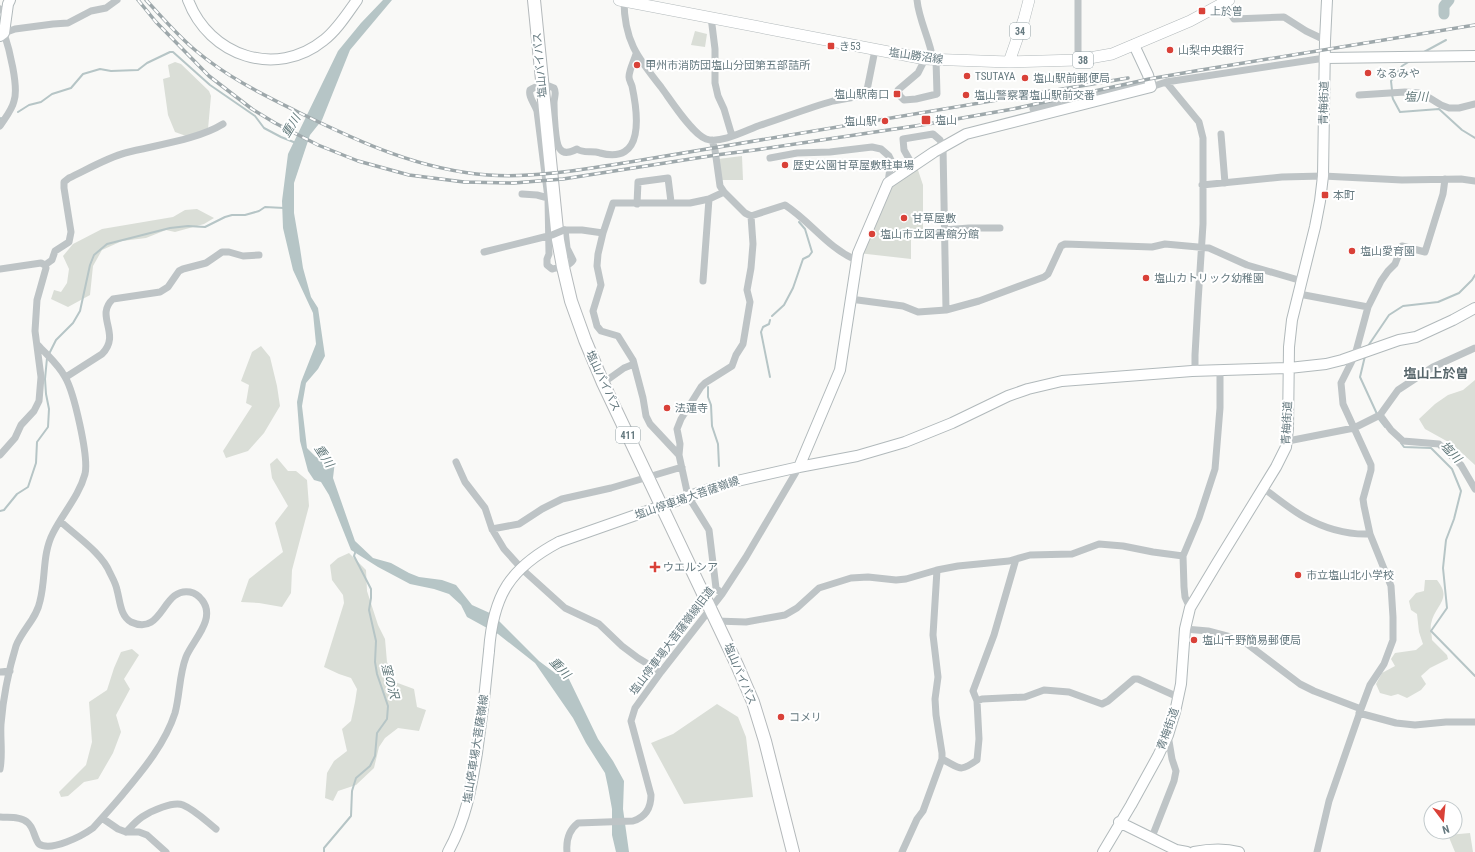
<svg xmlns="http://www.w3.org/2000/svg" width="1475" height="852" font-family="'Roboto Condensed','Noto Sans JP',sans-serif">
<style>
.green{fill:#daded7}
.water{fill:#b6c5c6}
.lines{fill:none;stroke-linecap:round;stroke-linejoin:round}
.stream{stroke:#b6c5c6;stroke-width:2}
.river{stroke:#b6c5c6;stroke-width:11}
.secondary-casing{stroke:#b1b9bb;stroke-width:12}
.primary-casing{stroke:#b2b9bb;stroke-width:12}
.highway-casing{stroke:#b4b9bb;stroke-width:14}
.street{stroke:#bec4c6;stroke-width:7}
.secondary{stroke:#fff;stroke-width:10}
.primary{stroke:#fff;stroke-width:11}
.highway{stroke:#fff;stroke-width:12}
.rail-casing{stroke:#9ea8ab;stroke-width:3.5}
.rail{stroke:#fff;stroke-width:2;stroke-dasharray:6;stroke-linecap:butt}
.secondary-bridge-casing{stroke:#b1b9bb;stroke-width:12;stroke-linecap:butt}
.street-bridge{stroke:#bec4c6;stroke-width:7}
.secondary-bridge{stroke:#fff;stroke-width:10}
.poi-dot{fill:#d94138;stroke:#fff;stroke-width:1.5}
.labels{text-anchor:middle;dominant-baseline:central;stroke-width:4;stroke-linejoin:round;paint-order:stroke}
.shield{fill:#fff;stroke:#94a2a6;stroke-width:1}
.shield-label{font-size:10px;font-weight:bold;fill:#667a80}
.poi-label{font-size:11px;fill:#667a80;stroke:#fff;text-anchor:start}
.street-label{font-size:11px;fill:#667a80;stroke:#fff}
.water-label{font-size:12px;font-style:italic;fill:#61787a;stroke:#fff}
.quarter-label{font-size:13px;font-weight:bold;fill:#58676c;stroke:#fff}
</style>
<rect width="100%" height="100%" fill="#f9f9f7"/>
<path class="green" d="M695,31L707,34L705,47L691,45Z
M175,62L181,64L209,91L211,96L208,129L186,136L175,132L168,115L163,79L170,77L168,65Z
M742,156L743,180H722L718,159Z
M916,164L923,185V234L911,235V259L858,253L885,188Z
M197,209L214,218L204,224L175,232L166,230L146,238L122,241L102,250L93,266L90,295L68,307L51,299L54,290L61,292L67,283L69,269L63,256L73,244L102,229L173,217L185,210Z
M261,346L270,357L277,386L280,406L264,433L248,451L226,458L223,451L252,406L246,403L249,385L241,381L252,352Z
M1475,380V465L1452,444L1425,429L1419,419L1435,404L1448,395L1463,390Z
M277,458L288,471H296L307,480L309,506L292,570L291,593L282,607L259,603L241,602L249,579L283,552L275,523L288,506L272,478L270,464Z
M349,553L366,570L367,591L378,625L385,639L387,662L395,682L414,689L417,707L426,710L419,731L398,728L385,738L379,747L374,768L356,785L338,791L333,801L325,798L327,773L334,761L347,751L342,729L351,721L355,702L357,689L351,678L339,674L324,667L344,603L343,595L332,580L330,565L338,558Z
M1425,580H1437C1453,600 1435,604 1431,624C1430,629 1432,635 1432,640L1447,655L1448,659L1430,668L1421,676L1426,684L1421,690L1407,698L1398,694L1391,696L1380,693L1376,684L1382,673L1395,666L1391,659L1395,653L1416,650L1423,644L1419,632L1417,614L1411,610L1409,601L1416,593L1424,591Z
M132,649L139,655L124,679L130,689L116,715L121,732L113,753L98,779L84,782L68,796L61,797L59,792L86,765L92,742L89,702L107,690L114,668L121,652Z
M717,704L738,717L746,737L753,797L684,804L651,743L673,734Z
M1470,833L1473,852H1455L1448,835Z"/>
<path class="water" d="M383,0H392L350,50L322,120L310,135L294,183V213L300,248L303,268L311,297L318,308L325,356L318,369L306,383L302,406L307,448L316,457L335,461L333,478L355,541L373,558L391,563L409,573L419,577L442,580L456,585L472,605L492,614L539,661L555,673L567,675L598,739L613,761L624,781L623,809L629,852H616L612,835V809L608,787L605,773L586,743L573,718L535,663L498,634L467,617L461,605L449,594L434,589L410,584L378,567L351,550L329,495L321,482L314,480L308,471L300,441L297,402L301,382L316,344L313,313L293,270L283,228L282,201L288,154L338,51L361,23Z"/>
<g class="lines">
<path class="stream" d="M1424,52L1446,40
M1392,90L1391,81L1402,66L1410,61
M1392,95L1393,99L1400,112L1439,109L1462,130L1475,138
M18,112L29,105L41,102L52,94L71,88L83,74L100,69L111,71L138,70L147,63L170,52H173L210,85L255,116L264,128L281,137L296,143
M0,119L1,118
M772,316L784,305L793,288L803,259L809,256L812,252L805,229L799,222
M1368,346L1389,315L1403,306L1438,302L1459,293L1472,280L1475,275
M49,354L56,340L73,323L80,311L90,265L94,255L107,244L170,228L188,226L205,227L225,217L232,215H245L259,211L265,207L284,208
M1365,356L1360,377L1377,414
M770,377L761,332L763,327L769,324L770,320
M708,387V397L711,405L712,426L718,444L719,466
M1378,418L1385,427
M1401,443L1404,447L1431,448L1452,469L1461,491L1454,519L1446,540L1443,568L1447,608L1431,631L1475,676
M0,511L4,510L17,494L28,487L36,463L37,442L48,427L49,409L46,394L45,379L47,358
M324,852V848L351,816L352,791L356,778L370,766L375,756L377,733L387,719L388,706L377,674L375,662L376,641L369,610L371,598V589L354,556L356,550"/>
<path class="river" d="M1444,14V6L1449,0"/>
<g class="secondary-casing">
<path id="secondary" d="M188,0C209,56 276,79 324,40C337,30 347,14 357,0
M0,36L4,33L8,4L10,0
M1325,58L1475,56
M799,467L840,370L858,253L888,183L934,152L966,134L1151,87L1148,75L1134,45
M559,542L724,484L799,467L857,456L905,442L952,423L1008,396L1028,389L1062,381L1192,371L1289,368L1326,364L1342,360L1399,340L1416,337L1453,320L1475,308
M1119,822L1176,850L1187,852
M448,852C466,819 471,790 477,753C482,719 486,685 489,651
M1103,852L1131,805L1158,756L1168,735L1175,712L1181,684L1185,629L1190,608L1217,563L1276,467L1286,447L1288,428L1289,347L1292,320L1315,227L1320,201L1323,176L1325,41L1327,0
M1194,852C1210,849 1223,848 1239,852"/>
</g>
<g class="primary-casing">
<path id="primary" d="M619,0L925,59L1009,62L1078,60L1112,54L1190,21L1229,0
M1009,62L1024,19L1029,0"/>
</g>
<g class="highway-casing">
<path id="highway" d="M534,0L558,240L563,267L571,301L585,340L603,383L737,665L753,702L765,741L793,852"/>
</g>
<path class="street" d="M624,0C624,40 637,57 661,87C670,99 692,134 706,139C720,144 745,131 758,126C783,118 808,108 833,101C844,99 855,97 866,95L875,50
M917,0C919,21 930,39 933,60
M1224,4L1234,19L1284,17L1306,31L1325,40
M0,9L7,14
M711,17L715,49V83L718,96L724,109L732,136
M925,59L918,73L898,90L900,96L904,100L916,99L937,94L936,60
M1078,60V0
M1166,82L1199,122L1203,138V224L1198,302L1195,355V371
M1151,87L1166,82L1325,58
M1359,95L1405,92L1419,93L1428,97L1441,105L1449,108H1459L1475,104
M1033,109L1141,84L1144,89
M0,126C5,118 12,110 14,101C19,87 9,48 4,33L15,29L53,24L68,23L91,11L106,8L117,0
M1221,134L1225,183
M712,140L715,150L720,186L724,192L745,213L751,216L785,205C811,222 828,248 856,260
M770,158L797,153L830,152L872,147L881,149L889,156L891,160L888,183
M913,166L904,150L903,139L933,134L940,140L943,147L946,310
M1202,185L1282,177L1323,176L1402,180L1461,179L1475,181
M522,194L537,195L548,198L549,254L547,259V265L552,269C560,267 569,267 573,260L567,248L565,230
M548,198L537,111C535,104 528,97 530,90C536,85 547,84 554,88C557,93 554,97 554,103C554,111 555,144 560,149C564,155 571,152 577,149C584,154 592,150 600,153C645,165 638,114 632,86C631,83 629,80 629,77C629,70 634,61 636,54
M637,204L638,182L668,178L671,202
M564,230H582L603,233
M944,230L969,228H1000
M484,252L552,235
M45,265L52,260L55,251L69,242L71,232L64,188V182L69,178C86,170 109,157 125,153C155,145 197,140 223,124
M0,269L41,263L45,265L46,268L37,300L35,331L41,377L39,401L34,411L21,425L15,438L0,455
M703,281L709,199
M1299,294L1368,307
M850,299L903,306L918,312L946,310L979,301L1044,277L1048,274L1061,246L1065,244L1152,247L1165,244L1209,248L1247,265L1302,281
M66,377L102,354C122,334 94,316 113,299L160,292L168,287L179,271L183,269L206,263L222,252H229L243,256L259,255
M603,383L624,368L634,364
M1380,415L1391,430L1403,441L1439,444L1461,465L1475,489
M1288,441L1354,428L1380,415L1398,390L1433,367L1475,348
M679,455L680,444L677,429L681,419L701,387L705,383L732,366L736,355L743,344L750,302L747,290L751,268L753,244L751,216
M456,462L465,482L485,508L492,529L504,549L523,570L565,608L599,624L622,646L638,658L661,672
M1263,488C1277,498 1290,509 1304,517C1324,528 1348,535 1370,534
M492,529L519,524L542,509L562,499L611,488L682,467
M722,594L716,588L709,530L688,496L679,455L650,424L646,416L643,398L633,360L618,336L601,331L597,326L593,311L601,285L597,266L598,254L603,233L613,203H690L709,199L724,192
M1190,608L1185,597L1184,587L1183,556L1199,518L1215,469L1220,408V370
M716,621L746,622L785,615L797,608L819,588L851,578L868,577L896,580L906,579L937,570L958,566L1009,561L1030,555L1072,554L1099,544L1123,546L1153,552L1183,556
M1185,629L1208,631L1242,640L1300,684L1314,691L1361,709
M0,672L10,671
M977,701L982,699L1025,697L1044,690L1069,692L1102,704L1108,701L1134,679H1138L1178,697
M1359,713L1396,723L1415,725L1446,722H1475
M942,759C960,768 959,773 977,760L979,739L977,701L973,691L994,635L1016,559
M0,769C3,754 0,739 1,724C3,700 9,669 16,646C22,630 37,618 40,601C46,578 42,554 53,533C63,513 79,496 85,474C89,457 74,392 65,377C59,365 47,355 38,345
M0,817C8,818 20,816 27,822C34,827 34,838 39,844C51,852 82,836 93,828C103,817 113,806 123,794C143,770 165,744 175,713C180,695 179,675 186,657C192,641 217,619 202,600C199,596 195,593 190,592C162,587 163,637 131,622C120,616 120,600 117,590C116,584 113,579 110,573C102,553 76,536 60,521
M102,818L118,829L126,832H139L147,835L166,852
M126,832C131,827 136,821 142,817C151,811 173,801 183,805C195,810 206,821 216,829
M1152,837L1174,781L1176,771L1172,759L1168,735
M567,852C566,841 569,830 578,823L633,821C646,817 651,808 651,795L631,721L635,708L661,672L722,594L746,557L799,467
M902,852L917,819L923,811L942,759V753L936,715L935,699L938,677L933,635L937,570
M1317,852L1329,801L1361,709L1370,685L1384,664L1393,640V617L1391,586L1370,534L1364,506L1363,499L1371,470V465L1343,404L1341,383L1355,355L1368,307L1381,281L1388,271L1395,264L1402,246L1425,252L1443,194L1445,179"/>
<use href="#secondary" class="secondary"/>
<use href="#primary" class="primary"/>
<use href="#highway" class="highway"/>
<g class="rail-casing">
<path id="rail" d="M138,0L156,22L209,76L252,109L275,123L318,145L358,161L409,175L464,182L514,183L563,179L716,155L755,150L928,124L1013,109L1149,79L1195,71L1475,25
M146,0C162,17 177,35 195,50C227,77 260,93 298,112C359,142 420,170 488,175C534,178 579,170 624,163L1128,78"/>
</g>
<use href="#rail" class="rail"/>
<g class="secondary-bridge-casing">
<path id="secondary-bridge" d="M489,651C493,595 510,568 559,542"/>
</g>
<path class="street-bridge" d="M552,235L564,230"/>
<use href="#secondary-bridge" class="secondary-bridge"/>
</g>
<g class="poi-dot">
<rect x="1198" y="7" width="8" height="8" rx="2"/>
<rect x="827" y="42" width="8" height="8" rx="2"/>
<circle cx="1170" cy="50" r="4"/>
<circle cx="637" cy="65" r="4"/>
<circle cx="1368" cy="73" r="4"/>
<circle cx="967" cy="76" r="4"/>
<circle cx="1025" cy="78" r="4"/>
<rect x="893" y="90" width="8" height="8" rx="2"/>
<circle cx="966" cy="95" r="4"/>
<rect x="921" y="115" width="10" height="10" rx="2"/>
<circle cx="885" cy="121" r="4"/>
<circle cx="785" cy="165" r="4"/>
<rect x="1321" y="191" width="8" height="8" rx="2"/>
<circle cx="904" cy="218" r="4"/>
<circle cx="872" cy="234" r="4"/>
<circle cx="1352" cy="251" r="4"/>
<circle cx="1146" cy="278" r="4"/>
<circle cx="667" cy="408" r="4"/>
<path d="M653 561h4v4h4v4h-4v4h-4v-4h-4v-4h4z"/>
<circle cx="1298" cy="575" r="4"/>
<circle cx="1194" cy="640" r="4"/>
<circle cx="781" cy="717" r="4"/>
</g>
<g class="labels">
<g class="shield">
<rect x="1010" y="23" width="20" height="16" rx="3"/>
<rect x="1073" y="52" width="20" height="16" rx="3"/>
<rect x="616" y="427" width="24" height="16" rx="3"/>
</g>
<g class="shield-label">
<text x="1020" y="31">34</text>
<text x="1083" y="60">38</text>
<text x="628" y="435">411</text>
</g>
<g class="poi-label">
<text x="1210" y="11">上於曽</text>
<text x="839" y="46">き53</text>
<text x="1178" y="50">山梨中央銀行</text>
<text x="645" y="65">甲州市消防団塩山分団第五部詰所</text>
<text x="1376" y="73">なるみや</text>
<text x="975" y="76">TSUTAYA</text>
<text x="1033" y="78">塩山駅前郵便局</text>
<text x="889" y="94" text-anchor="end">塩山駅南口</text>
<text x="974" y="95">塩山警察署塩山駅前交番</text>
<text x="935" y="120">塩山</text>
<text x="877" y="121" text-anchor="end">塩山駅</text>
<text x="793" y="165">歴史公園甘草屋敷駐車場</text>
<text x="1333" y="195">本町</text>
<text x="912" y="218">甘草屋敷</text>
<text x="880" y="234">塩山市立図書館分館</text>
<text x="1360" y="251">塩山愛育園</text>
<text x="1154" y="278">塩山カトリック幼稚園</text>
<text x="675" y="408">法蓮寺</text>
<text x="663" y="567">ウエルシア</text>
<text x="1306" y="575">市立塩山北小学校</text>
<text x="1202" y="640">塩山千野簡易郵便局</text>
<text x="789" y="717">コメリ</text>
</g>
<g class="street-label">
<text transform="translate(916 56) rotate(8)">塩山勝沼線</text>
<text transform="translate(540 65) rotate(-95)">塩山バイパス</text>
<text transform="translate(1324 103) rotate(-89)">青梅街道</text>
<text transform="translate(603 381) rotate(65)">塩山バイパス</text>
<text transform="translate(1287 423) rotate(-87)">青梅街道</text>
<text transform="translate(687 498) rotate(-19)">塩山停車場大菩薩嶺線</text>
<text transform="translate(672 641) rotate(-53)">塩山停車場大菩薩嶺線旧道</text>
<text transform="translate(740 674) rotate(67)">塩山バイパス</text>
<text transform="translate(1168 729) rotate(-70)">青梅街道</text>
<text transform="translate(476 749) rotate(-81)">塩山停車場大菩薩嶺線</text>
</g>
<g class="water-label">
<text x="1416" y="97">塩川</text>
<text transform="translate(291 126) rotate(-59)">重川</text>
<text transform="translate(1451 452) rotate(46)">塩川</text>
<text transform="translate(324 456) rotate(57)">重川</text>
<text transform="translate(560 668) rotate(46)">重川</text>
<text transform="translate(390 681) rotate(75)">窪の沢</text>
</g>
<g class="quarter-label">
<text x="1436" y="373">塩山上於曽</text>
</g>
</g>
<g transform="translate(1443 820) rotate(164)"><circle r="19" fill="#ffffff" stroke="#c2cacc"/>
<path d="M0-3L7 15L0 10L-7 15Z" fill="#d94138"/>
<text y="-6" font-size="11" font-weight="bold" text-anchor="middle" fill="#667a80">N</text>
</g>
</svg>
